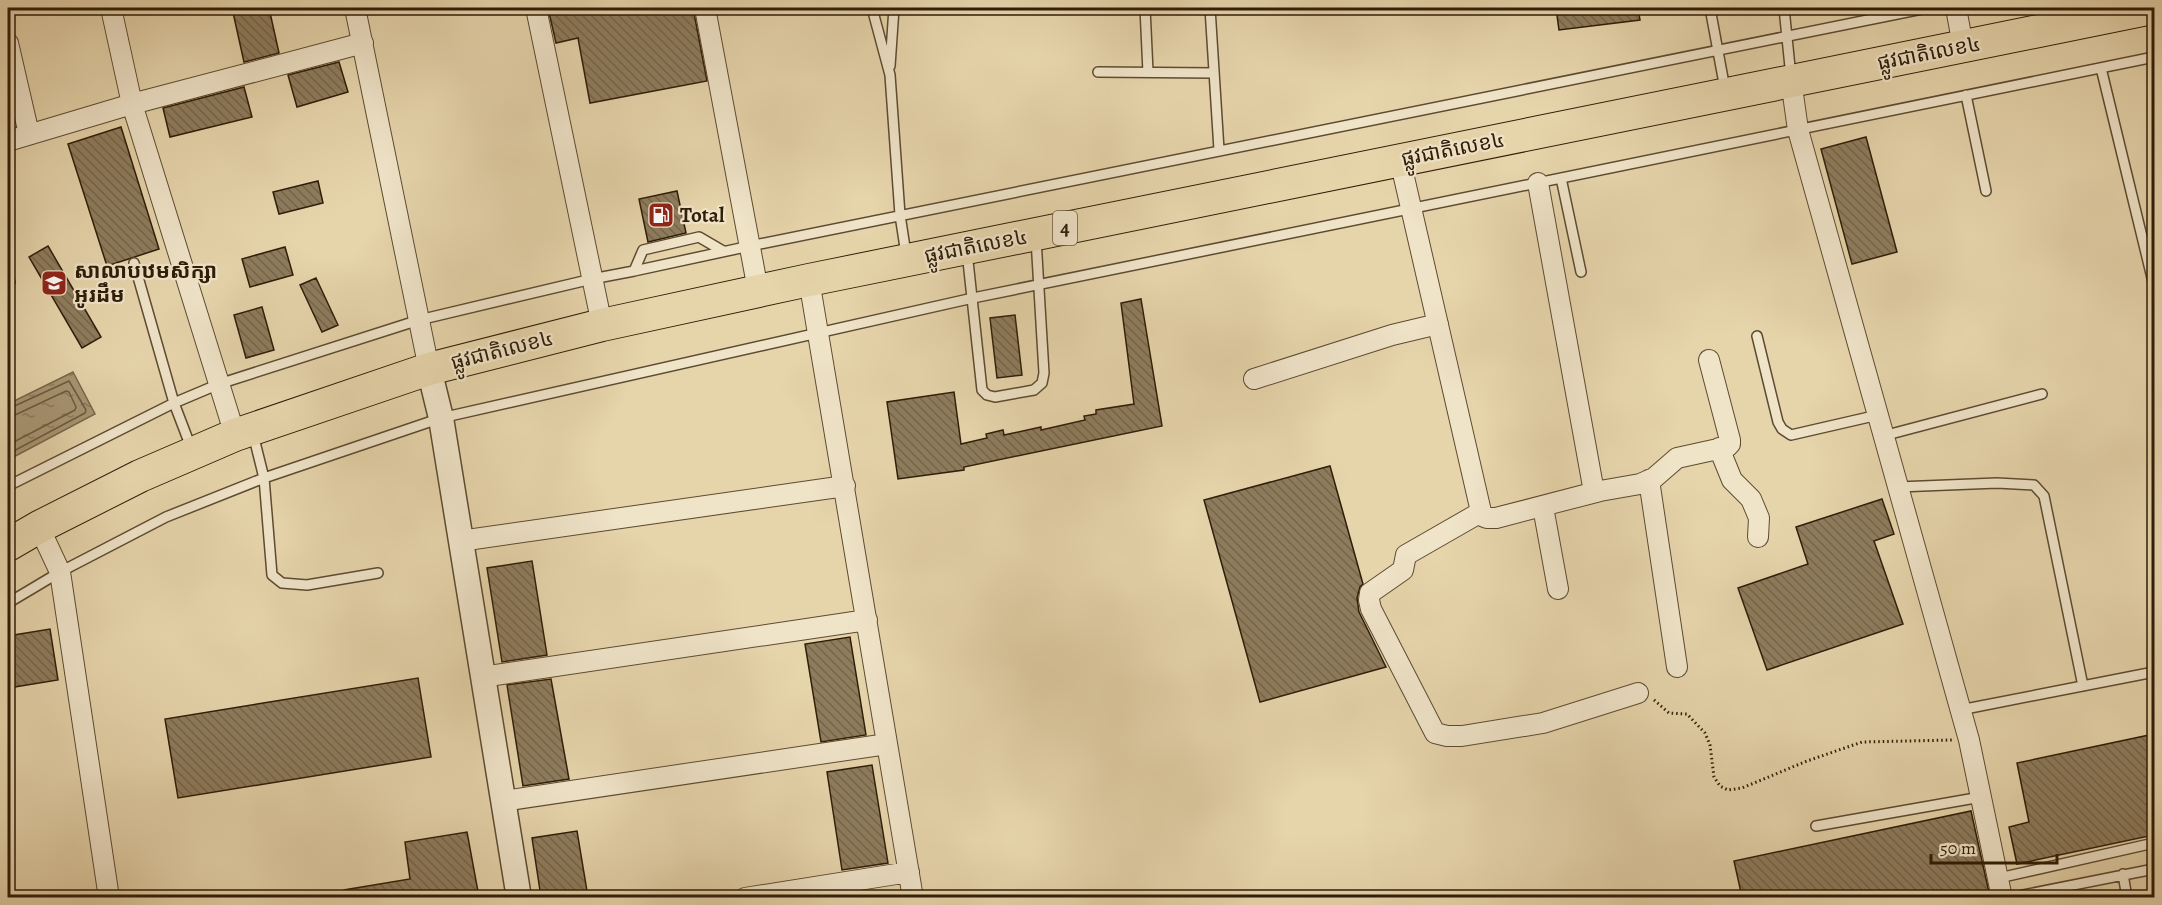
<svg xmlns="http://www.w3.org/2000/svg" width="2162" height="905" font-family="Alegreya,'Noto Sans Khmer',serif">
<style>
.water{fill:url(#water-ripples);stroke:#786649;stroke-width:1.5}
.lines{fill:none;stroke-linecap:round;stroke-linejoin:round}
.shore{stroke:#6c5a3e;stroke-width:1.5}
.building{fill:url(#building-back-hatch);stroke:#2f1d08;stroke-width:1.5}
.service-casing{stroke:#5d4b31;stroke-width:12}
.minor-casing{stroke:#5d4b31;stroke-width:22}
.tertiary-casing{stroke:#5d4b31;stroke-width:27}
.trunk-casing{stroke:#2f1d08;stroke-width:34}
.path{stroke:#2f1d08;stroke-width:3;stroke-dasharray:1.5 3;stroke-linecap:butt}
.service{stroke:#efe3c8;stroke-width:9}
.minor{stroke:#efe3c8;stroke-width:20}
.tertiary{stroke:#efe3c8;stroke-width:24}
.trunk{stroke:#e6d4ab;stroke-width:32}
.labels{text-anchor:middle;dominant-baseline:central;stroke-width:4.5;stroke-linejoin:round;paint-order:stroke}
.shield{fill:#efe3c8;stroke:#695842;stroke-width:1.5}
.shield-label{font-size:20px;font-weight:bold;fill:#2f1d08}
.street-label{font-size:21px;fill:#2f1d08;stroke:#efe3c8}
.poi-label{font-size:21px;font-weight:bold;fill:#2f1d08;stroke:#efe3c8;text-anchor:start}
</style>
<defs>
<pattern id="water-ripples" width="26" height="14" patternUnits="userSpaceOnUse" patternTransform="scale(1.5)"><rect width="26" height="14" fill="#a89674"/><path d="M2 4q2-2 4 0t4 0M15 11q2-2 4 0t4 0" fill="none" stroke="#897a5d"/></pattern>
<pattern id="building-back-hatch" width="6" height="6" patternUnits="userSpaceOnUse" patternTransform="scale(1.5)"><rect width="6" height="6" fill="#8e7c5d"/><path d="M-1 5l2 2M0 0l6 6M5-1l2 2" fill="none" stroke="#74654b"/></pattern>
</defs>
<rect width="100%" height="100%" fill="#e6d4ab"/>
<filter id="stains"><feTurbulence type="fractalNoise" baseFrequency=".00333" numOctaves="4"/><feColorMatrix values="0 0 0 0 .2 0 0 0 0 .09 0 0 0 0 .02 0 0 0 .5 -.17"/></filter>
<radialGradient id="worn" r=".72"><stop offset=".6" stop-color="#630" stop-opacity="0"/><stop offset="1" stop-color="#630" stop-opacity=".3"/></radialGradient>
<path class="water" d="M73,372L95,414L8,460V404Z"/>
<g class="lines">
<path class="shore" d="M8,409L69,381L86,410L85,413L8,454
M8,416L15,415L66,391L69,392L76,407L75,410L8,445"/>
</g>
<path class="building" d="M232,8H269L279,53L244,62Z
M548,8H693L707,81L590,103L578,38L556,43Z
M1556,8H1638L1640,20L1559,30Z
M339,62L348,92L297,107L288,75Z
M244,87L252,117L170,137L163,108Z
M121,127L159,249L107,266L68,144Z
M1866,137L1897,252L1852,264L1821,149Z
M318,181L323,203L279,214L273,192Z
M677,191L686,233L648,242L639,199Z
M48,246L101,337L82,348L29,257Z
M285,247L293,275L250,287L242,259Z
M316,278L338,325L322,332L300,285Z
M1141,299L1162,426L964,467V470L898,479L887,402L954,392L961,444L987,438L986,434L1003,430L1004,435L1041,427V430L1085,420L1084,416L1096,414V410L1134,404L1121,303Z
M262,307L274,350L246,358L234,315Z
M1015,315L1022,375L997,378L990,318Z
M1330,466L1363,584L1360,587L1357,598L1359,612L1386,667L1260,702L1204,500Z
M1882,499L1894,534L1874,541L1903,624L1767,670L1738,588L1808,564L1796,527Z
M532,561L547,655L502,662L487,568Z
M50,629L58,680L8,688V636Z
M850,637L866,735L821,742L805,644Z
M418,678L431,757L178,798L165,719Z
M551,679L569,779L523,786L507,685Z
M2154,734V835L2017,864L2009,827L2029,822L2017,763Z
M872,765L888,863L842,870L827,772Z
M1971,811L1990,897H1742L1734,861Z
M577,831L588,897H541L532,838Z
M467,832L479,897H344V890L410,879L405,842Z"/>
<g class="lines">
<g class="service-casing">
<path id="service" d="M872,8L890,75L900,215L906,254
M1145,8L1148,72
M1210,8L1219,150
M1710,8L1725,89
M1784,8L1791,77
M890,66L894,8
M2101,68L2154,286
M1098,72L1214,73
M1966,95L1986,191
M1561,178L1581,272
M967,252L982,390L987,395L995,397L1034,390L1042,383L1044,373L1036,239
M134,263L174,403L192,450
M634,271L643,250L699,237L723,251
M8,283L10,282
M1757,336L1778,422L1782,429L1791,435L1878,415
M253,434L264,478L272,575L282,583L307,585L378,573
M1883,436L2042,394
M8,486L174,403L219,384L419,320L592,279L634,271L750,246L1927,8
M1898,487L1997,483L2034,485L2044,496L2083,686
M8,603L60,572L166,517L264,478L441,418L973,298L2154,57
M1960,710L2154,672
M1816,826L1981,797
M2123,874L2127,898
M1999,878L2154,843
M2008,898L2154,869"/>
</g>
<g class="minor-casing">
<path id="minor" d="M111,8L132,104L235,435
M355,8L429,369
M536,8L602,325
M705,8L758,290
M1956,8L1963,46
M8,43L29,134
M1791,80L1798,130L1969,740L2002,898
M8,141L132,104L363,43
M1400,160L1482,516L1487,518H1496L1600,491L1640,484L1654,478L1677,458L1727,447L1730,444V440L1709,360
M1538,183L1594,492
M809,280L913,898
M1254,379L1392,335L1438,324
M1719,448L1732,480L1751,499L1759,518L1758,537
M1649,480L1677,667
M1543,507L1558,589
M1481,512L1406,555L1403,570L1370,593L1369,600L1371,609L1435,733L1447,736H1462L1543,723L1638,693
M39,527L60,572L109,898
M460,541L845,486
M482,677L867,620
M503,801L887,744
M745,898L909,872"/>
</g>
<g class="tertiary-casing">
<path id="tertiary" d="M429,369L441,418L519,898"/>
</g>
<g class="trunk-casing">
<path id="trunk" d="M8,545L39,527L140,476L235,435L429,369L602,325L809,280L2152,8"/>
</g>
<path class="path" d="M1654,700L1669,713L1687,714L1705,733L1710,745L1714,777L1720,786L1728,790L1742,788L1807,761L1862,742L1952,740"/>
<use href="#service" class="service"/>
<use href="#minor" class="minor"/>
<use href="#tertiary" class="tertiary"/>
<use href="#trunk" class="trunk"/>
</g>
<defs>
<g id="fuel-square" transform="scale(1.35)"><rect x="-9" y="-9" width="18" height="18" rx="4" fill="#8f2418" stroke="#efe3c8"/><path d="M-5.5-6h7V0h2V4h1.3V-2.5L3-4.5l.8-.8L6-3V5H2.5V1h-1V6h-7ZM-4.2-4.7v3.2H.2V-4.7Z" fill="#fff"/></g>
<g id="school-square" transform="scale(1.35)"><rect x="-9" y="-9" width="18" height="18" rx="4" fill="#8f2418" stroke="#efe3c8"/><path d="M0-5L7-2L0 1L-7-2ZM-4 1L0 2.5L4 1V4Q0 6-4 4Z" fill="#fff"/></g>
</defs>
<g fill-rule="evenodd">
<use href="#fuel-square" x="661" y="215"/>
<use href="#school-square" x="54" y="283"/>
</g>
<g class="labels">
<rect class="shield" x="1053" y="211" width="24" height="34" rx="4.5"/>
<g class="shield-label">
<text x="1065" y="228">4</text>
</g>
<g class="street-label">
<text transform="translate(1929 53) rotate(-11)">ផ្លូវជាតិលេខ៤</text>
<text transform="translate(1453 149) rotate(-11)">ផ្លូវជាតិលេខ៤</text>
<text transform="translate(976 246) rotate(-11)">ផ្លូវជាតិលេខ៤</text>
<text transform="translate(502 350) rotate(-14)">ផ្លូវជាតិលេខ៤</text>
</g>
<g class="poi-label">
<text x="680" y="215">Total</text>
<text x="74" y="271">សាលាបឋមសិក្សា<tspan x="74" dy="24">អូរដឹម</tspan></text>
</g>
</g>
<rect width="2162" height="905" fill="none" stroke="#e6d4ab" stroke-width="30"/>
<rect x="9" y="9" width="2144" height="887" fill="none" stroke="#2f1d08" stroke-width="3"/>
<rect x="15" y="15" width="2132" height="875" fill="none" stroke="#2f1d08" stroke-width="1.5"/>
<path d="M1931 854v9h126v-9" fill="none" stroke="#2f1d08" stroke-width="3"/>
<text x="1940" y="854" font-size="18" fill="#2f1d08" stroke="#efe3c8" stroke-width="4.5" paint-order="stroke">50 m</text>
<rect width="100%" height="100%" filter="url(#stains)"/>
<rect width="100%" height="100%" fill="url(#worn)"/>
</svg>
